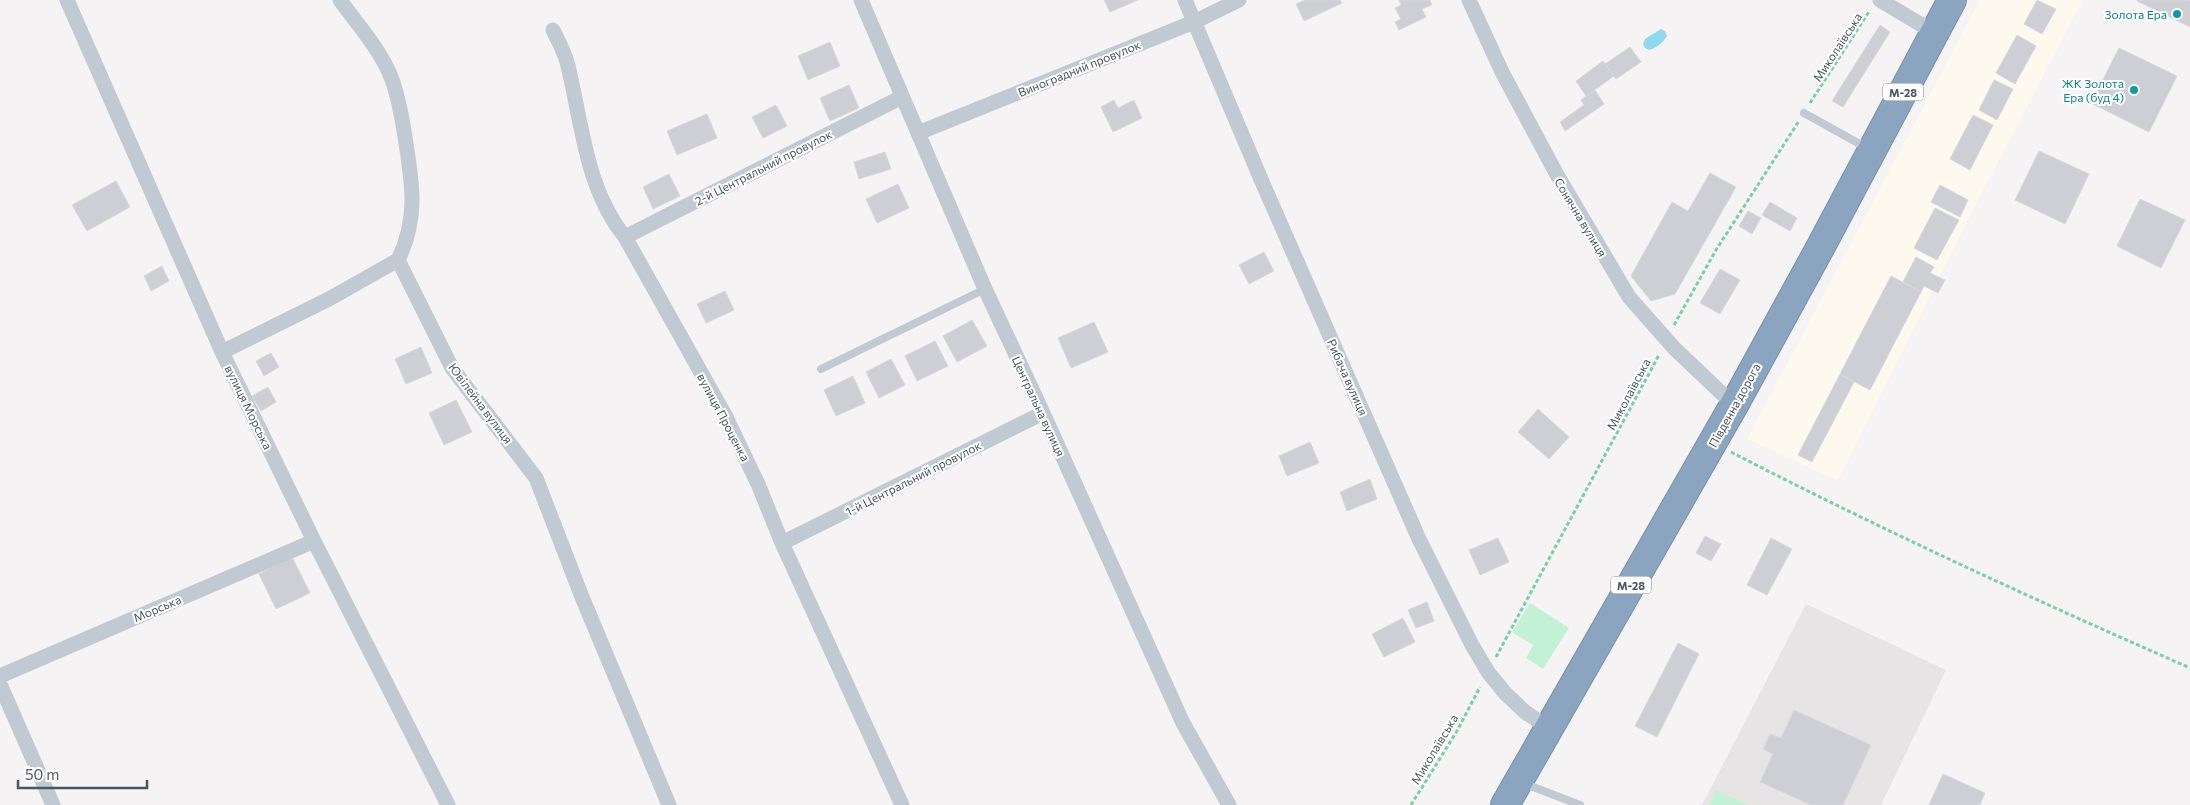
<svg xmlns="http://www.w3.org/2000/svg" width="2190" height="805" font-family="Commissioner,sans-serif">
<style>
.commercial{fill:#fdf9ef}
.education{fill:#e6e4e5}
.green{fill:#c3f1d5}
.water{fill:#90daee}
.building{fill:#cdcfd5;stroke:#d7d9de}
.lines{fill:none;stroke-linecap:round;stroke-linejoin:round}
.highway-casing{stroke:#7690ad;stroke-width:30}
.path{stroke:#7ad0a6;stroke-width:3;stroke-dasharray:4 2.5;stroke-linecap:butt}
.lane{stroke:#c1cad2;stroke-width:8}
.street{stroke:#c1cad2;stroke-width:15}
.highway{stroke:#8ba5c1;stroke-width:28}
.culture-dot{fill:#0f9aa8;stroke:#fff;stroke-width:2}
.labels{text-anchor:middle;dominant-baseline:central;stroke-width:4;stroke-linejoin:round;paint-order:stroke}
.shield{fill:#fff;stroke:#808990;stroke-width:1}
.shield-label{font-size:11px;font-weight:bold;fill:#4a5661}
.culture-label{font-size:12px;fill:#0d838f;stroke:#fff;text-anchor:end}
.street-label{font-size:12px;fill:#4a5661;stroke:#fff}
</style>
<rect width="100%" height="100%" fill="#f5f3f3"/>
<path class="commercial" d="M1980,0H2083L1974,208L1838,481L1747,439Z"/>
<path class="education" d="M1806,604L1946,670L1881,805H1702Z"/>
<path class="green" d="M1530,603L1569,628L1543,669L1526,658L1533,645L1512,632Z
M1716,790L1749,805H1709Z"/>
<path class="water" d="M1661,29L1665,31L1667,36C1663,42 1657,48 1649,50L1645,48L1643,44L1645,39Z"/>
<path class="building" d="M1104,0H1138L1110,12Z
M1305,0H1340L1342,3L1304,21L1296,4Z
M1399,0H1430L1432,5L1422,9L1426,17L1399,30L1395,22L1401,19L1395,8L1401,5Z
M2037,0L2056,9L2042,34L2024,24Z
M2190,0V27L2137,1V0Z
M1880,25L1890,32L1843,107L1832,101Z
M2017,35L2036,46L2015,84L1996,73Z
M830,42L840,66L808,80L798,56Z
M1630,47L1641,62L1616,79L1605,64Z
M2119,48L2177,76L2149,132L2091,103Z
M1603,61L1614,76L1586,96L1576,81Z
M1994,80L2013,89L1997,120L1979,110Z
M849,85L859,108L830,121L820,98Z
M1595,90L1604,104L1565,131L1560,122L1584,105L1581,100Z
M1114,100L1118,108L1134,100L1142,118L1113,132L1101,107Z
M776,105L787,126L763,138L752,117Z
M707,114L717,138L677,155L667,131Z
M1973,115L1993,125L1970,170L1950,159Z
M2039,151L2089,174L2065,224L2015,200Z
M885,152L891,169L859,179L854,162Z
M1710,173L1736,187L1675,294L1651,301L1631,276L1672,202L1688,211Z
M669,174L680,196L653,209L643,187Z
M116,181L130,207L87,231L72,205Z
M898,184L909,208L877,223L866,199Z
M1940,185L1968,200L1960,217L1931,202Z
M2140,199L2185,220L2161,268L2117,246Z
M1770,202L1797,218L1790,231L1762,215Z
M1935,208L1959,220L1937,260L1914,248Z
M1748,211L1761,218L1752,234L1739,226Z
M1264,252L1274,271L1249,284L1239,265Z
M1916,257L1934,267L1930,273L1945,280L1938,293L1924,286L1921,292L1903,282Z
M162,266L169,281L151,291L144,276Z
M1720,269L1740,280L1720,314L1700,303Z
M1891,276L1921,292L1870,390L1840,374Z
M725,291L734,310L706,323L697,304Z
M972,320L987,346L957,362L943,336Z
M1094,322L1108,352L1071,368L1058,338Z
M935,341L948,366L917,381L905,356Z
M421,347L432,373L406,384L395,359Z
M271,353L279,367L264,376L256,361Z
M891,359L905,385L879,398L866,372Z
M1840,374L1854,382L1812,462L1798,455Z
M853,376L865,403L836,416L824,390Z
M268,387L276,402L261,411L252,396Z
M456,400L472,432L444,445L429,413Z
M1538,409L1569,437L1549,459L1518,432Z
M1310,442L1319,463L1287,476L1279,456Z
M1370,479L1377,499L1347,511L1340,492Z
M1705,536L1721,544L1711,561L1696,553Z
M1498,538L1509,562L1480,575L1469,550Z
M1771,538L1792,549L1767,595L1747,585Z
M292,557L310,593L276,609L259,574Z
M1427,602L1434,621L1416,628L1408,610Z
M1403,618L1415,642L1384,657L1372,634Z
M1678,643L1699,654L1657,737L1635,726Z
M1794,710L1871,745L1843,805H1811L1760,782L1773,754L1763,749L1770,734L1781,738Z
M1943,774L1985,793L1980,805H1929Z"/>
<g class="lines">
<g class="highway-casing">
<path id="highway" d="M1505,805L1734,405L1820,248L1952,0"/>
</g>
<path class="path" d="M1810,103L1870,10
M1674,325L1716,250L1799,121
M1731,452C1882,530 2035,600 2190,668
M1496,657L1659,355
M1411,805L1457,731L1480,687"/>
<path class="lane" d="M1804,113L1867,148
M821,369L985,289
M1523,783L1580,805"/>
<path class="street" d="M67,0L222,352L314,541L448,805
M340,0C357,24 380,49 391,77C398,95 402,117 405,137C412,182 419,217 398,260L452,368L536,478L582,597L669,805
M861,0L985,289L1043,413L1183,723L1229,805
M1185,0L1263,184L1419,539L1472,645L1488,672L1505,693L1525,712L1549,728
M1469,0L1502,72L1556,173L1629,297L1674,348L1734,405
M1880,0L1935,33
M553,30C558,40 564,51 567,62C582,121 585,188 625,237L726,417L758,484L782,543L902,805
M918,133L1194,22L1239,0
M625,237L902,97
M222,352L329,299L398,260
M782,543L1043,413
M0,676L314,541
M0,684L53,805"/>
<use href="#highway" class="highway"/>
</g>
<g class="culture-dot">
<circle cx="2177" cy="14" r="5"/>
<circle cx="2134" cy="90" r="5"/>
</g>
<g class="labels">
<g class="shield">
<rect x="1883" y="83.5" width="40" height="17" rx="4"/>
<rect x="1611" y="576.5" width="40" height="17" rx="4"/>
</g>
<g class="shield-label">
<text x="1903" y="92">М-28</text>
<text x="1631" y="585">М-28</text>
</g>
<g class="culture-label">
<text x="2167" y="14">Золота Ера</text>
<text x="2124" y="83">ЖК Золота<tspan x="2124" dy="14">Ера (буд 4)</tspan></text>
</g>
<g class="street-label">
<text transform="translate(1837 47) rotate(-57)">Миколаївська</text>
<text transform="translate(1079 68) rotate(-22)">Виноградний провулок</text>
<text transform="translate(763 167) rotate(-27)">2-й Центральний провулок</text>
<text transform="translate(1581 217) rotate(59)">Сонячна вулиця</text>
<text transform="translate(1348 377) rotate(66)">Рибача вулиця</text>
<text transform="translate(1628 394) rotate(-62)">Миколаївська</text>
<text transform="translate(481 403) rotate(53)">Ювілейна вулиця</text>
<text transform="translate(1734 405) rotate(-61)">Південна дорога</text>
<text transform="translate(1039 406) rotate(65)">Центральна вулиця</text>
<text transform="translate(249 407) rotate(64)">вулиця Морська</text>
<text transform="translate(724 417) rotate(62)">вулиця Проценка</text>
<text transform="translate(913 478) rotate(-27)">1-й Центральний провулок</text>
<text transform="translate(157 608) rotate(-23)">Морська</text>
<text transform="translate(1434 749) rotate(-59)">Миколаївська</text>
</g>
</g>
<path d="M18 780v8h129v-8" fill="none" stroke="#4a5661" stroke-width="2.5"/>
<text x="25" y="780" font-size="15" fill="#4a5661" stroke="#ffffff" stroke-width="4" paint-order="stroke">50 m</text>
</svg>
